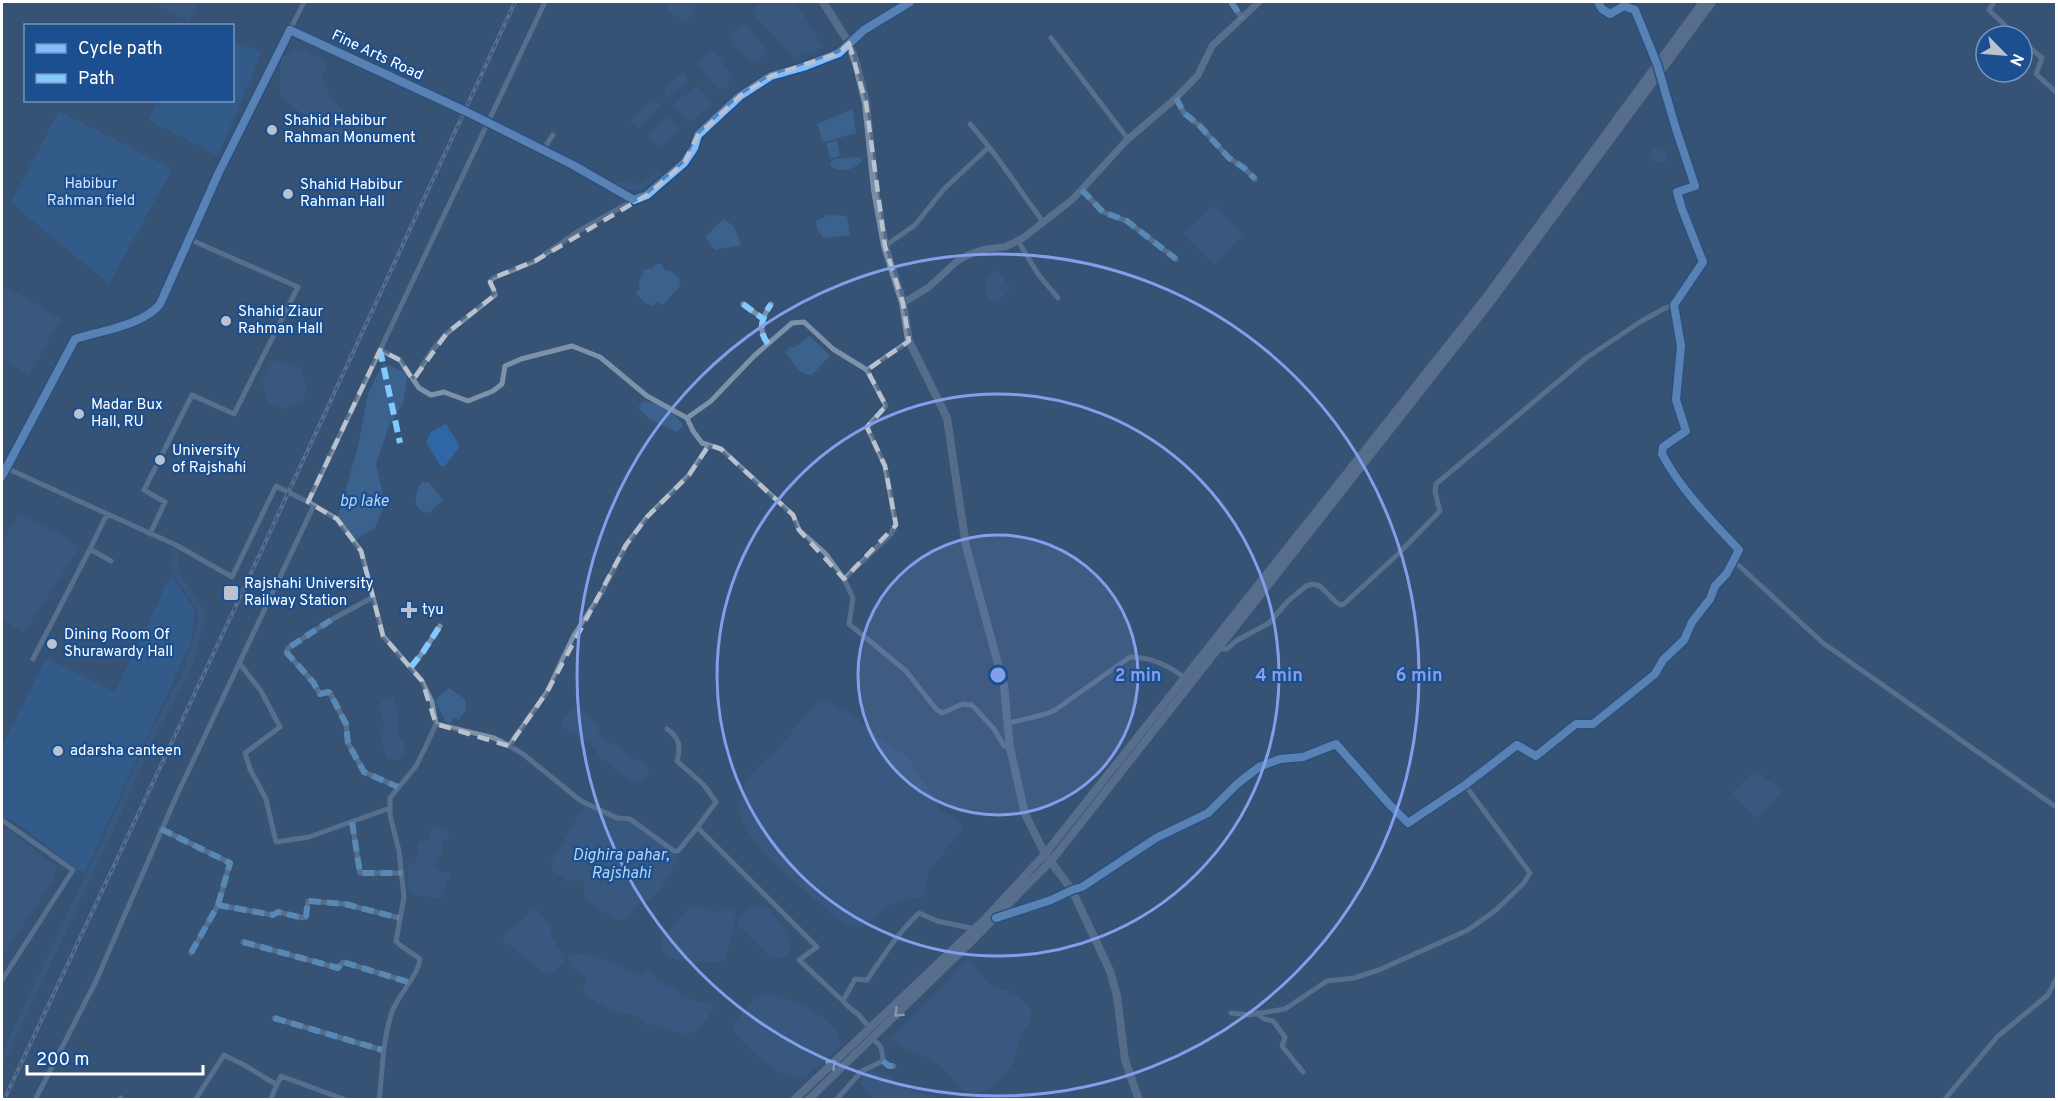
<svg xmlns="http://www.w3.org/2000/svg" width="2058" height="1101" font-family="Overpass,sans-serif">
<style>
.green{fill:#2f66a5}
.water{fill:#3b618d}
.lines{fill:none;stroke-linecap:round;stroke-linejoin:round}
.canal{stroke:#3b618d;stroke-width:6}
.minor{stroke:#7d92a8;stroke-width:5}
.tertiary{stroke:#7d92a8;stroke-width:7}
.secondary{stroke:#798da4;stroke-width:8}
.primary{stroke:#7d8ea7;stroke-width:8}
.rail-casing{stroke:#7e92a7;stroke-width:4}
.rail{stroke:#1b4f8f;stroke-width:1.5;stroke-dasharray:4.5;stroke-linecap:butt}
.quiet{stroke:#80caff;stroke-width:6;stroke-dasharray:12 6;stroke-linecap:butt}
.cycleway-casing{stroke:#1b4f8f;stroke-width:11}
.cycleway{stroke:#80bcff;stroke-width:8}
.oneway{stroke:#e5e8ed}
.marked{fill:none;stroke:#b9c2ce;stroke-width:4.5;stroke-dasharray:12 8;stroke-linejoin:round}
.ring{fill:none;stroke:#839eea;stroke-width:3}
.poi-dot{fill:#b9c2ce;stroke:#1b4f8f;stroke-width:2}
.labels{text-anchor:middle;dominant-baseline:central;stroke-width:4.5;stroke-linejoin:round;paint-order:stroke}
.street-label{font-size:15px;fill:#fff;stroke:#1b4f8f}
.poi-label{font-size:15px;fill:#fff;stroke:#1b4f8f;text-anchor:start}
.park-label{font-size:15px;fill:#cfe3fa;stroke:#1b4f8f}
.water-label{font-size:16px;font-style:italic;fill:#b5d3f5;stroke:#1b4f8f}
.centre{fill:#839eea;stroke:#1b4f8f;stroke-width:3}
.ring-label{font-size:18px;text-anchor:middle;font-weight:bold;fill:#839eea;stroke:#1b4f8f;stroke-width:4.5;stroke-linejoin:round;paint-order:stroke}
</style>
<rect width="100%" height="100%" fill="#365274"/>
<path class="green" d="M233,41L262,52L218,156L149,120L158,101L232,100Z
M59,111L172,169L109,284L11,203Z
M446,424L460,446L444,467L440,465L426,442L431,432Z
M171,575L195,610L191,642L84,874L11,819L2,817V746L46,658L115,692Z"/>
<path class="water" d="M150,2H199L189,21Z
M669,2H696C694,11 692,17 683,22L666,9Z
M762,2H796L823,48L794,58L751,11Z
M742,25L748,27L765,49V53L758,60L750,62L737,48L730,35Z
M293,48L306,50L326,62L327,70L322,75C323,95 343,105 350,123L346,130L339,137L329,134L283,99L279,87L280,65L282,58Z
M710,51L716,53L733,78L724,89L720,90L708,78L699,64L700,60Z
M682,73L687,75V82L669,97L666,96L664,89Z
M698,87L713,104L688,123L673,105L693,88Z
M655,100L660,105L639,129L632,123L631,120L651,101Z
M853,109L856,133L823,142L817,124Z
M667,116L678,127V131L659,148L649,139L650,133Z
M837,141L840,156L830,159L826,143Z
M1659,148L1665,151L1668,159L1666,162L1656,163L1652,160L1651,153L1654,149Z
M859,157L862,160C857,170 840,173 831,167L830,164L834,159Z
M660,171L661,175C639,191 637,196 613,183L631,180L638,185Z
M1215,205L1243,235L1214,265L1183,233Z
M828,215L847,216L850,235L823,238L817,229L816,221Z
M723,219L734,226L741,245L715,250L705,237Z
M656,264H662L664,270L671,271L681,280L679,283L681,285L662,306L658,301L652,306L645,303L635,292L639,290V282L645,269L652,268Z
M995,269L1010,287C1008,295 1000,299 993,301C979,291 985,280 995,269Z
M5,286L61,319L48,341L47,348L43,350L29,375L2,359V291Z
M810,336L830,356L812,375C798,375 793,362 785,352L790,347L794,348Z
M273,360L301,367L307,387L303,400L285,409L268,403L262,381Z
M383,363L408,373L403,403L389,426L376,464L385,503L375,528L354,541L337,519L358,446L368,394Z
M643,401C660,403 675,411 683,426L677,432L651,420L638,408Z
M422,482H429L443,500L429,513C411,512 414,493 422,482Z
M19,513L58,532L79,548L24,633L2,619V542Z
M449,688L465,699L466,709L459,720L454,718L449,724L445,721L435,700Z
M394,698L399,720L397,736L404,742V756L398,760L386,759L380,732L384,729C383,718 376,709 383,699Z
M823,701L834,705L857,718L878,737L908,758L920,778L936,798L938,808L958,820L962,826L960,833L929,870C925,879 929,889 922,897L909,899L889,905L863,928L852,927L839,920C812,896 745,847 740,812C739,805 741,796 743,789C748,773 767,759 779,748C794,732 804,712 823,701Z
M576,704L597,725L601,738L621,748L628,757L641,761L649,769V775L638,784C625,778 595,757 591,743L568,732L560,724Z
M1755,771L1783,791L1757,818L1732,794Z
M585,805L617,820L630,822L677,855C677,865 659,894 649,900C643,904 638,903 632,908L633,914C619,927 612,917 599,909C593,905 589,902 584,897C583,887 587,882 576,878L569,882L553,871L551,863Z
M439,827L448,830L449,839L444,840L441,845L443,851L435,865C438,872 442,874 449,873L450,876L441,898L410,895C408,892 407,870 408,865L416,862L419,854L417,848L419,841L431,840V828Z
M7,829L57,867L52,882L2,958V830Z
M757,905L769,908C776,919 802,947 784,957C780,959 776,958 771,956C759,949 750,935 739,927L738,921L741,914Z
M699,906L718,912L725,908L736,912L726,960L720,962C701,960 673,967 661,949L663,937L690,907L697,910Z
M531,910L538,911L551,927V936L565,958V962L555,971L546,975C532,961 515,953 502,938C511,922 521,927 531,910Z
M569,954L591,955L642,975L648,970L655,974V979L678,990L679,994L697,1003L708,1001L714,1007C708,1017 699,1032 687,1035L655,1024L647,1025L636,1015L612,1011L586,996L583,992L586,975L568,965Z
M969,959C978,969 985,983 998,989C1001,990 1004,989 1007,990C1014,994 1029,1003 1031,1011C1034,1022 1024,1027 1020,1036C1018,1041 1017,1048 1016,1054C1011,1071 987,1101 965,1091C955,1084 949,1072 939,1065C924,1053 905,1051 890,1039Z
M767,994C787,995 841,1021 840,1044C833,1053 812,1075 800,1077C784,1081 742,1046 735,1032C733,1029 734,1027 734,1023L754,999Z
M874,1071C888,1075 894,1081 906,1087C916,1093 928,1094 939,1099H871L861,1083L862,1073Z"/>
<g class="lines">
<path class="canal" d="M2,1060L107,837L154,731L185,676L202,622L201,610L175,571L176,545"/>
<path class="minor" d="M1231,2L1242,18
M1598,2L1602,9L1610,14L1624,6L1635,10L1657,64
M1994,2L1989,10L2016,36
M290,30L304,2
M1051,38L1128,139
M2022,41L2042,58L2036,74L2056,92
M1176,98L1184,113L1200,126L1229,158L1244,168L1255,179
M970,124C998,155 1019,190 1044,223
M543,150L553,135
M1082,190L1103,212L1127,221L1176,259
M1018,241L1038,274L1058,298
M885,246L915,225L944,189L989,147
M743,304L762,318
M768,344C757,329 762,318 771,304
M380,350L400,360L419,388L431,395L444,392L468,401L493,391L502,384L505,366L521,359L572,346L600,357L647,396L687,418L711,401L754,356L792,323L804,322L833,349L867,370L909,341
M413,380L432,350L447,333L495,295L490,282L493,278L535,261L577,232L634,200
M687,418L693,431L702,443L721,449L793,515L799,530L825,553L844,579L891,534L896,525L885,466L867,427L886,406L867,370
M6,468L176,545L232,577L276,486L308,502L337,519L361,551L383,636L422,681L432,702L436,724L426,746L416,766L390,798V815L399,851L404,897L396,941L400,945L420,959C418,976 398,995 392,1012C382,1041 383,1070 379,1100
M2,476L75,339C100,331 144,325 160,304L219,172L290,30L465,111L573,165L634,200L647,195L684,163L694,148L698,135L740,96L771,76L803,67L839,53L864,30L910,2
M308,502L545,2
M107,514L90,549L111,561
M150,534L165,502L144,490L192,395L234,414L298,287L189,239
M1734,561L1823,643L2056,807
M844,579L853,598L849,624L906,671L936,709L942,713L963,704L972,705L994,729L1004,746L1010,748
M373,597L331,620L288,648L287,653L313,682L320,694L328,692L330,693L346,724L348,743L364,772L398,787
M1218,649H1227L1236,641L1269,623L1288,601L1306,586L1313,584L1320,586L1337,603L1341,605L1345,603L1397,555L1440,511L1435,492L1436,484L1586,358L1640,322L1665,308L1674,305
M33,659L90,549
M240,664L261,691L280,727L245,753L250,769L266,799L276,842L309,837L390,808
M411,667L423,652L440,626
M1009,723L1046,714L1055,710L1130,657C1152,657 1170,666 1186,679
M436,724L494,738L506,744L523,754L581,801L617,818L630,819L674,851H678L696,829H699L817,947L799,960L843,1001
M667,729C680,738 681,747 677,761L704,785L716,802L696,829
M509,746L547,692L574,635L601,594L626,545L647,517L689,475L709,445
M2,820L73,870L2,980
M352,822L360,873H402
M161,829L230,863L218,905
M997,918L1051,900L1072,890L1082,887L1156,838L1208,813L1237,784L1259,767L1280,759L1303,757L1336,744L1389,804L1408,823L1465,785L1517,745L1536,756L1576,724H1593L1655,674L1663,660L1684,640L1692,622L1710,599L1715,586L1727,573L1739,550C1711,520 1681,490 1662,454L1663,447L1686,431L1676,400L1681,346L1674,305L1703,262L1682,209L1677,192L1695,186L1676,129L1660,73
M243,942L338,968L343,962L408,982
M191,953L218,905L273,915L278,912L303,918L306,916L308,901L345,904L399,918
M1231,1013L1249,1015L1285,1009L1327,981L1354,978L1379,970L1468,930L1496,910L1524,883L1530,873L1465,785
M1257,1013L1264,1019L1273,1021L1285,1037L1282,1046L1303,1072
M274,1018L382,1050
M870,1027C865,1024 863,1020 859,1015C853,1010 849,1009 843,1001L855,979L867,980C883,956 898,933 919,913L937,921L975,929
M883,1061L889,1066H894
M35,1100L96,981L176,797L314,505
M119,1100L121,1098
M195,1100L224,1055L246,1066L277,1085
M270,1100L281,1076L346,1100
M836,1100L862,1071L883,1061C882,1050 882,1044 871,1039
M1944,1100L1998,1036L2048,995L2056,979"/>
<path class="tertiary" d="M903,303L929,287L956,262L968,255L985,249L1005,247L1023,238L1073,199L1126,141L1176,98L1198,75L1212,46L1259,2"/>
<path class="secondary" d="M823,2L849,43L856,63L866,103L875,190L885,246L903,303L909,341L947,418L966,546L1004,686L1010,748L1025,814L1045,854L1072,890L1110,971L1117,996L1125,1060L1139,1100"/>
<path class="primary" d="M794,1100L985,919L1045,854L1484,300L1703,2
M808,1100L970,943L1051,861L1489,304L1712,2"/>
<g class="rail-casing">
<path id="rail" d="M4,1100L240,597L515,2"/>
</g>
<use href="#rail" class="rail"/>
<path class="quiet" d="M1231,2L1242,18
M1176,98L1184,113L1200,126L1229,158L1244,168L1255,179
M1082,190L1103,212L1127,221L1176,259
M743,304L762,318
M768,344C757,329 762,318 771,304
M380,350L400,443
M331,620L288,648L287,653L313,682L320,694L328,692L330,693L346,724L348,743L364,772L398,787
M411,667L423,652L440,626
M352,822L360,873H402
M161,829L230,863L218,905
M243,942L338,968L343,962L408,982
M191,953L218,905L273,915L278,912L303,918L306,916L308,901L345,904L399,918
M274,1018L382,1050
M883,1061L889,1066H894"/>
<g class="cycleway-casing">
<path id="cycleway" d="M2,476L75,339C100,331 144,325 160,304L219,172L290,30L465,111L573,165L634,200L647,195L684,163L694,148L698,135L740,96L771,76L803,67L839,53L864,30L910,2
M996,918L1051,900L1072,890L1082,887L1156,838L1208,813L1237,784L1259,767L1280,759L1303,757L1336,744L1389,804L1408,823L1465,785L1517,745L1536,756L1576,724H1593L1655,674L1663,660L1684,640L1692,622L1710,599L1715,586L1727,573L1739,550C1711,520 1681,490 1662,454L1663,447L1686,431L1676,400L1681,346L1674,305L1703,262L1682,209L1677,192L1695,186L1676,129L1657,64L1635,10L1624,6L1610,14L1602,9L1598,2"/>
</g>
<use href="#cycleway" class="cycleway"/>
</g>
<defs><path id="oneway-chevron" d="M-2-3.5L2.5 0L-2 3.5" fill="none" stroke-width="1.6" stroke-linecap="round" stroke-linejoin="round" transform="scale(1.5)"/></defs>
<g class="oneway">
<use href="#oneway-chevron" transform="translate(898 1013) rotate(136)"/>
<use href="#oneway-chevron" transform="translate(832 1064) rotate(-44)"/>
</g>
<path d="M0 0H2058V1101H0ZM849,43L866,103L885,246L903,303L909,341L867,370L886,406L867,427L885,466L896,525L844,579L799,530L793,515L721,449L709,445L689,475L647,517L626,545L547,692L509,746L436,724L422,681L383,636L361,551L337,519L308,502L380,350L400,360L413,380L447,333L496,294L490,282L493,278L535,261L647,195L684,163L698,135L740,96L771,76L839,53Z" fill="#365274" fill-opacity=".55" fill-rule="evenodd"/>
<path class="marked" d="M849,43L866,103L885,246L903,303L909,341L867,370L886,406L867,427L885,466L896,525L844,579L799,530L793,515L721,449L709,445L689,475L647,517L626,545L547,692L509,746L436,724L422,681L383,636L361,551L337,519L308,502L380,350L400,360L413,380L447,333L496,294L490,282L493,278L535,261L647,195L684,163L698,135L740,96L771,76L839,53Z"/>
<circle cx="998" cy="675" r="140" fill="#839eea" fill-opacity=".12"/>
<g class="ring">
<circle cx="998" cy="675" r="140"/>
<circle cx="998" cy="675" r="281"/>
<circle cx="998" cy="675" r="421"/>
</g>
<g class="poi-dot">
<circle cx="272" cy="130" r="6"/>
<circle cx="288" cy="194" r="6"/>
<circle cx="226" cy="321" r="6"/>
<circle cx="79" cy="414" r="6"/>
<circle cx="160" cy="460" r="6"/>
<rect x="223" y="585" width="16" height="16" rx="3"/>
<path d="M406 601h6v6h6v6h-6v6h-6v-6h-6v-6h6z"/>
<circle cx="52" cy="644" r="6"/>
<circle cx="58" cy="751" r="6"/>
</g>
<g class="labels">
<g class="street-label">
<text transform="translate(377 56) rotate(25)">Fine Arts Road</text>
</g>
<g class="poi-label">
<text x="284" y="121">Shahid Habibur<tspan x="284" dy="17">Rahman Monument</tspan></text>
<text x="300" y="185">Shahid Habibur<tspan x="300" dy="17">Rahman Hall</tspan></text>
<text x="238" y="312">Shahid Ziaur<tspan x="238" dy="17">Rahman Hall</tspan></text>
<text x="91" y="405">Madar Bux<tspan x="91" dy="17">Hall, RU</tspan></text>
<text x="172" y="451">University<tspan x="172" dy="17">of Rajshahi</tspan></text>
<text x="244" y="584">Rajshahi University<tspan x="244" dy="17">Railway Station</tspan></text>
<text x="422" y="610">tyu</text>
<text x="64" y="635">Dining Room Of<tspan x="64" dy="17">Shurawardy Hall</tspan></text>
<text x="70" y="751">adarsha canteen</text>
</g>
<g class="park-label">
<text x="91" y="184">Habibur<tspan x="91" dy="17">Rahman field</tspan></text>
</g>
<g class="water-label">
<text x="364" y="502">bp lake</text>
<text x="621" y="856">Dighira pahar,<tspan x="621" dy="18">Rajshahi</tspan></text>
</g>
</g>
<circle cx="998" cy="675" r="9" class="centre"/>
<g class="ring-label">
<text x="1138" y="681">2 min</text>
<text x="1279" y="681">4 min</text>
<text x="1419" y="681">6 min</text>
</g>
<rect width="2058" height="1101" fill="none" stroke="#ffffff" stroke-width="6"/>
<rect x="24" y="24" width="210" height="78" fill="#1b4f8f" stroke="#7695bc" stroke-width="1.5"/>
<rect x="36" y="44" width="30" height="9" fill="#80bcff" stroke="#7695bc" stroke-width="1.5"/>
<text x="78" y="54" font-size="18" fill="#ffffff">Cycle path</text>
<rect x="36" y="74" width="30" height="9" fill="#80caff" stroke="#7695bc" stroke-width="1.5"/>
<text x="78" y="84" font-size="18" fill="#ffffff">Path</text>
<g transform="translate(2004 54) rotate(115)"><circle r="28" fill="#1b4f8f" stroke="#7695bc" stroke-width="1.5"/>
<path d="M0-4.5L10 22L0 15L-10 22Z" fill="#b9c2ce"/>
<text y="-9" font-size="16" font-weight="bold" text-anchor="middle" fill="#ffffff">N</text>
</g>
<path d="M27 1065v9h176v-9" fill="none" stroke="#ffffff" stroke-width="3"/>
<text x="36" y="1065" font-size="18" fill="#ffffff" stroke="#1b4f8f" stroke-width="4.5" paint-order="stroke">200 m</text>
</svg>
